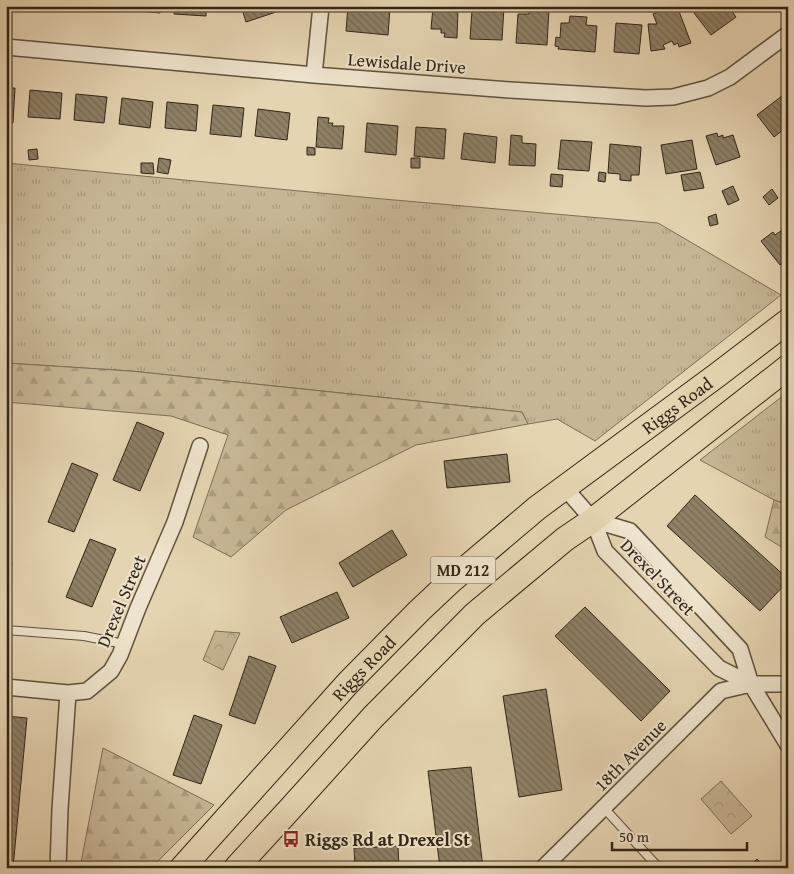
<svg xmlns="http://www.w3.org/2000/svg" width="794" height="874" font-family="'Gentium Book Plus',serif">
<style>
.grass{fill:url(#grass-tufts);stroke:#7c6e56}
.forest{fill:url(#forest-firs);stroke:#7c6e56}
.park{fill:url(#park-crowns);stroke:#7c6e56}
.building{fill:url(#building-back-hatch);stroke:#322515}
.lines{fill:none;stroke-linecap:round;stroke-linejoin:round}
.service-casing{stroke:#5f513c;stroke-width:10}
.minor-casing{stroke:#5f513c;stroke-width:18}
.primary-casing{stroke:#322515;stroke-width:26}
.service{stroke:#eee3cc;stroke-width:8}
.minor{stroke:#eee3cc;stroke-width:15}
.primary{stroke:#e5d4b1;stroke-width:24}
.labels{text-anchor:middle;dominant-baseline:central;stroke-width:4;stroke-linejoin:round;paint-order:stroke}
.shield{fill:#eee3cc;stroke:#6a5e4c;stroke-width:1}
.shield-label{font-size:16px;font-weight:bold;fill:#322515}
.street-label{font-size:18px;fill:#322515;stroke:#eee3cc}
.poi-label{font-size:18px;font-weight:bold;fill:#322515;stroke:#eee3cc;text-anchor:start}
</style>
<defs>
<pattern id="grass-tufts" width="24" height="20" patternUnits="userSpaceOnUse" patternTransform="scale(1.25)"><rect width="24" height="20" fill="#c7b696"/><path d="M3 7l-1-3M5 7V3M7 7l1-3M15 17l-1-3M17 17v-4M19 17l1-3" fill="none" stroke="#ab9c80"/></pattern>
<pattern id="forest-firs" width="22" height="20" patternUnits="userSpaceOnUse" patternTransform="scale(1.25)"><rect width="22" height="20" fill="#c7b696"/><path d="M5 1l3.5 6h-7zM16 11l3.5 6h-7z" fill="#ab9c80"/></pattern>
<pattern id="park-crowns" width="20" height="18" patternUnits="userSpaceOnUse" patternTransform="scale(1.25)"><rect width="20" height="18" fill="#c7b696"/><path d="M2 6a3 3 0 1 1 6 0M12 15a3 3 0 1 1 6 0" fill="none" stroke="#ab9c80"/></pattern>
<pattern id="building-back-hatch" width="6" height="6" patternUnits="userSpaceOnUse" patternTransform="scale(1.25)"><rect width="6" height="6" fill="#8f8066"/><path d="M-1 5l2 2M0 0l6 6M5-1l2 2" fill="none" stroke="#756953"/></pattern>
</defs>
<rect width="100%" height="100%" fill="#e5d4b1"/>
<filter id="stains"><feTurbulence type="fractalNoise" baseFrequency=".004" numOctaves="4"/><feColorMatrix values="0 0 0 0 .2 0 0 0 0 .09 0 0 0 0 .02 0 0 0 .5 -.17"/></filter>
<radialGradient id="worn" r=".72"><stop offset=".6" stop-color="#630" stop-opacity="0"/><stop offset="1" stop-color="#630" stop-opacity=".3"/></radialGradient>
<path class="grass" d="M6,163L383,199L658,223L781,295L595,441L557,419L528,424L522,412L131,371L6,363Z
M788,392V505L774,500L700,460Z"/>
<path class="forest" d="M6,363L131,371L522,412L528,424L416,445L286,510L231,557L193,537L228,435L171,416L6,402Z
M774,500L788,505V551L765,537Z
M103,748L214,805L151,868H80Z"/>
<path class="park" d="M215,631L240,633L223,670L203,660Z
M721,781L752,816L731,834L701,799Z"/>
<path class="building" d="M80,6H111V8Z
M130,6H161L160,13L130,10Z
M175,6H206V16L174,14Z
M241,6H274L276,12L246,22Z
M348,6H389L390,8L388,35L346,31Z
M484,6L504,7L502,40L470,39L472,10H484Z
M673,6H677L691,43L679,47L678,43L674,45L672,41L663,45L665,49L651,51L648,24H657L653,14Z
M703,6H728L736,17L711,35L694,13Z
M433,7L458,9L457,38L444,37L445,33H441V29H431Z
M530,8L549,9L547,45L516,43L518,14H529Z
M570,16L587,17L586,25L597,26L595,52L558,49L559,47L555,46L556,37L560,38L561,23H569Z
M616,23L642,25L639,54L614,52Z
M6,88H15L13,123L6,122Z
M30,90L62,93L60,119L28,117Z
M76,94L107,97L104,123L74,120Z
M782,96L788,103V126L774,137L757,115Z
M122,98L153,102L150,128L119,124Z
M167,102L198,105L196,131L165,128Z
M213,105L244,108L241,137L210,134Z
M258,109L290,113L287,140L255,136Z
M318,117L329,118L328,123H333L332,126H344L342,149L316,147Z
M367,123L398,126L396,155L365,152Z
M416,127L446,129L444,159L414,156Z
M464,133L497,137L495,163L461,159Z
M717,133L718,137L723,135V138L733,135L740,157L716,165L706,136Z
M511,135L522,136V143L536,144L535,166L509,165Z
M561,140L592,142L589,171L558,169Z
M692,140L697,169L666,174L661,145Z
M610,144L641,147L639,175H631V181L620,180V174L608,173Z
M307,147L315,148V155H307Z
M37,149L38,159L29,160L28,150Z
M159,158L171,160L168,174L157,172Z
M411,158H420V168H411Z
M141,163H153L154,174L141,173Z
M599,172L606,173L605,182L598,181Z
M700,172L704,188L684,191L681,175Z
M551,174L563,175L562,187L550,186Z
M733,186L739,200L728,205L722,191Z
M772,189L778,198L769,205L763,197Z
M716,214L718,224L710,226L708,217Z
M788,226V259L780,265L761,241L773,232L775,235Z
M137,422L164,433L140,491L113,480Z
M507,454L510,482L447,488L444,461Z
M72,463L98,474L74,532L48,522Z
M695,495L788,579V581L760,611L667,526Z
M392,530L407,555L353,587L339,563Z
M90,539L116,549L92,607L66,597Z
M6,561L12,562L9,589H6Z
M337,592L349,618L292,643L280,617Z
M585,607L670,691L641,721L555,636Z
M249,656L276,666L255,724L229,715Z
M546,689L562,790L519,797L503,696Z
M194,715L222,725L201,784L173,775Z
M6,716L27,718L13,868H6Z
M471,767L483,868H440L428,771Z
M398,846L399,868H355L354,848Z
M757,859L765,868H748Z"/>
<g class="lines">
<g class="service-casing">
<path id="service" d="M6,630L84,636L124,644
M604,808L659,868"/>
</g>
<g class="minor-casing">
<path id="minor" d="M6,47L314,75L510,90L646,98L673,97L708,88L730,77L788,34
M314,75L321,6
M565,488L593,520L605,551L719,668L751,684H788
M593,520L630,531L740,649L751,684L788,745
M6,687L68,693L87,691L111,671L120,655L138,608L175,522L200,446
M58,868L60,809L68,693
M543,868L721,691L751,684"/>
</g>
<g class="primary-casing">
<g id="primary">
<path id="s1" d="M182,868L348,683L419,611L452,580L537,508L716,376L788,321"/>
<path d="M236,868L290,809L373,717L475,614L565,539L593,520L788,367"/>
</g>
</g>
<use href="#service" class="service"/>
<use href="#minor" class="minor"/>
<use href="#primary" class="primary"/>
</g>
<defs>
<g id="bus-bare" transform="scale(1.35)"><path d="M-5-6H5V4H4V6H2V4H-2V6H-4V4H-5ZM-3.5-4V0h7V-4ZM-3.5 1.2v1.5H-2V1.2ZM2 1.2v1.5H3.5V1.2Z" fill="#8f2418" stroke="#eee3cc" stroke-width="2.5" paint-order="stroke"/></g>
</defs>
<g fill-rule="evenodd">
<use href="#bus-bare" x="291" y="839"/>
</g>
<g class="labels">
<rect class="shield" x="430.5" y="556.5" width="65" height="27" rx="4"/>
<g class="shield-label">
<text x="463" y="570">MD 212</text>
</g>
<g class="street-label">
<text transform="translate(407 63) rotate(4)">Lewisdale Drive</text>
<text stroke="none"><textPath href="#s1" startOffset="680">Riggs Road</textPath></text>
<text transform="translate(658 577) rotate(46)">Drexel Street</text>
<text transform="translate(121 601) rotate(-67)">Drexel Street</text>
<text stroke="none"><textPath href="#s1" startOffset="270">Riggs Road</textPath></text>
<text transform="translate(630 755) rotate(-45)">18th Avenue</text>
</g>
<g class="poi-label">
<text x="305" y="839">Riggs Rd at Drexel St</text>
</g>
</g>
<rect width="794" height="874" fill="none" stroke="#e5d4b1" stroke-width="25"/>
<rect x="8" y="8" width="779" height="859" fill="none" stroke="#322515" stroke-width="2.5"/>
<rect x="12" y="12" width="769" height="849" fill="none" stroke="#322515"/>
<path d="M612 842v8h135v-8" fill="none" stroke="#322515" stroke-width="2.5"/>
<text x="619" y="842" font-size="15" fill="#322515" stroke="#eee3cc" stroke-width="4" paint-order="stroke">50 m</text>
<rect width="100%" height="100%" filter="url(#stains)"/>
<rect width="100%" height="100%" fill="url(#worn)"/>
</svg>
